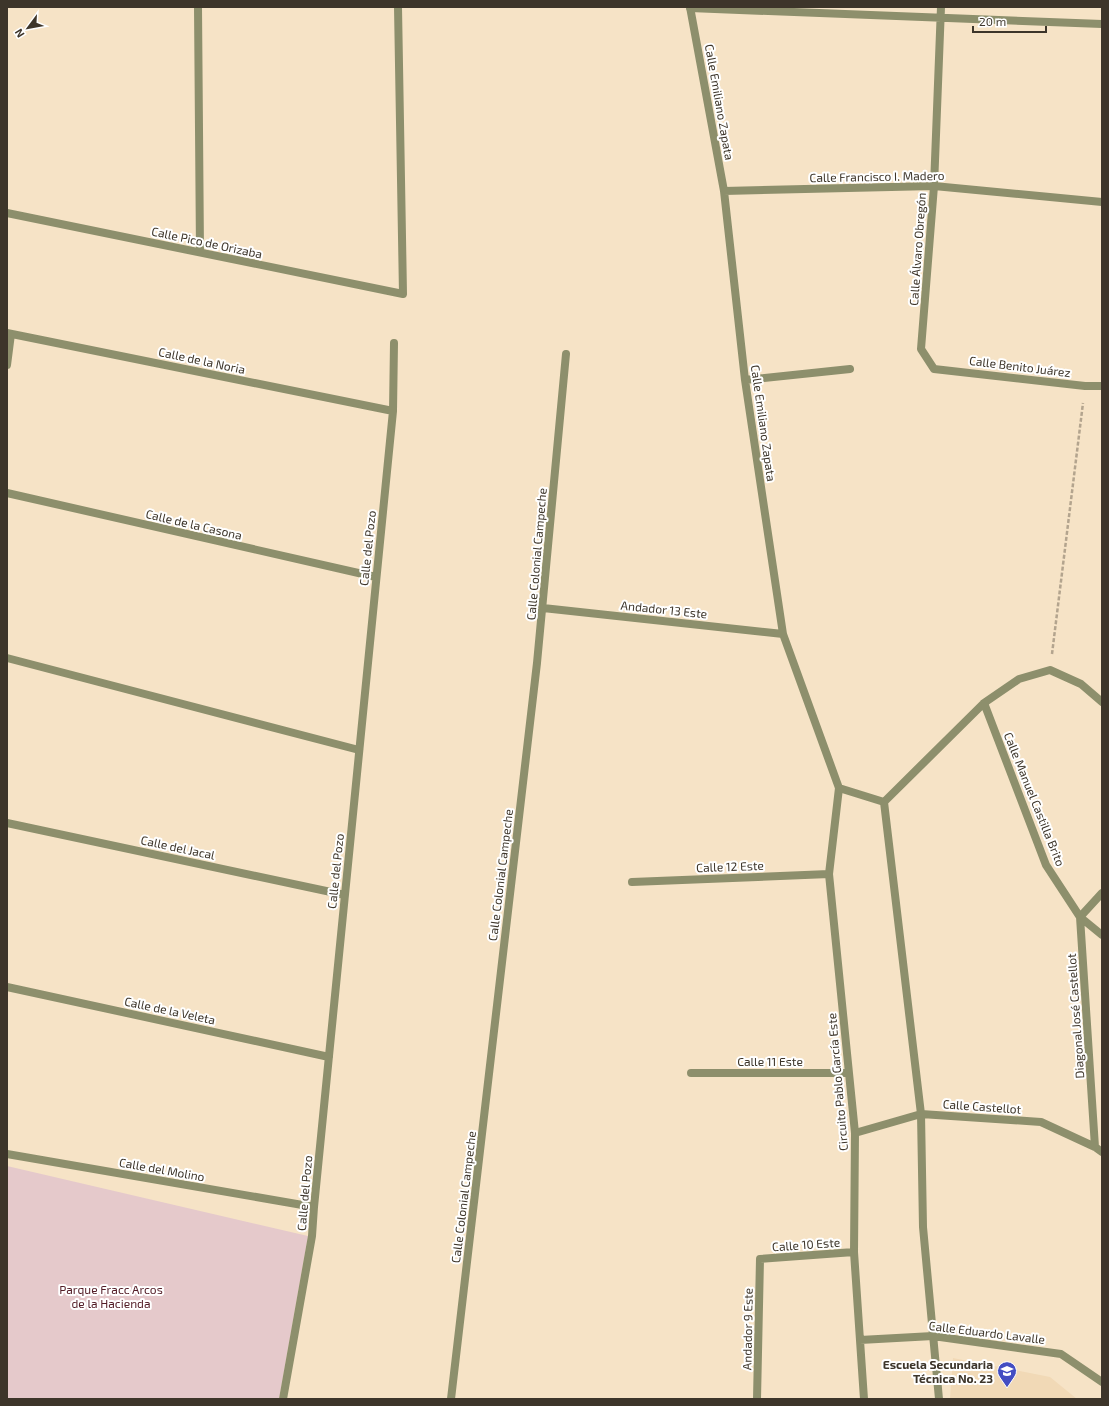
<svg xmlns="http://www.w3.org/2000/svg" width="1109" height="1406" font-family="'Exo 2',sans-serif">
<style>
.built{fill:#f1d9b6}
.green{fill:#e5c9cb}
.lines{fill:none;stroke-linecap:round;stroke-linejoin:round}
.path{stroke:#b3a48e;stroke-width:2.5;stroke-dasharray:4 2;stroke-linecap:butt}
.lane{stroke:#8d8f6c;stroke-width:8}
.street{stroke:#8d8f6c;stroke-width:8}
.labels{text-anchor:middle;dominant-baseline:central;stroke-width:4;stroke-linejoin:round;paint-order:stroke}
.street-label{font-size:12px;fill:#3d352a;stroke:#fff}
.park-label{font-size:12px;fill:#531d27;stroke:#fff}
.poi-label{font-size:12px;font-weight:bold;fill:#3d352a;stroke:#fff;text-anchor:end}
</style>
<rect width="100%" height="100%" fill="#f6e3c6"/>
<path class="built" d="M953,1358L1050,1377L1077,1399H950Z"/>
<path class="green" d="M7,1166L308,1236L279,1399H13L7,1398Z"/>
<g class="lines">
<path class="path" d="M1052,654L1083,403"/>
<path class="lane" d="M7,658L359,750"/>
<path class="street" d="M198,7L200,252
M690,7L724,191L745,380L783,634L839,788L884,802
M941,7L934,186L921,349L934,369L1085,386H1102
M690,8L1102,24
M724,191L934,186L1102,202
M7,213L403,294L398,7
M7,333L393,411
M7,365L11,334
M745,380L850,369
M7,493L376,577
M543,608L783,634
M984,703L1046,865L1080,917L1102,935
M839,788L829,874L855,1133L854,1252L864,1399
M884,802L921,1114L923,1227L939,1399
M884,802L984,703L1019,679L1050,670L1081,684L1102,702
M7,823L345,895
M632,882L829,874
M7,987L329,1057
M691,1073H849
M855,1133L921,1114L1041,1122L1095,1147L1102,1152
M1095,1147L1080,917L1102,893
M7,1154L314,1207
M860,1340L933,1336L1061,1354L1102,1382
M283,1399L312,1236L314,1207L393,411L394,343
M451,1399L537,663L566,354
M757,1399L760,1259L854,1252"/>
</g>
<defs>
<g id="school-pin" transform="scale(1)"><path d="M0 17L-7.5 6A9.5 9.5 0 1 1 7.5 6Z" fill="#434dc2" stroke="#fff"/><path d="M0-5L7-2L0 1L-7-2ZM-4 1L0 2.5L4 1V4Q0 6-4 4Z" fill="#fff"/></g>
</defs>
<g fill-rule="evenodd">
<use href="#school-pin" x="1007" y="1371"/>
</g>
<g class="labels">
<g class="street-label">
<text transform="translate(720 102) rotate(80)">Calle Emiliano Zapata</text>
<text transform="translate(877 176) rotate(-1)">Calle Francisco I. Madero</text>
<text transform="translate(207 242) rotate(12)">Calle Pico de Orizaba</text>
<text transform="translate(917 249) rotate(-86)">Calle Álvaro Obregón</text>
<text transform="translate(202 360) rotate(12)">Calle de la Noria</text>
<text transform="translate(1020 366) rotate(7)">Calle Benito Juárez</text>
<text transform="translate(764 423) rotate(82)">Calle Emiliano Zapata</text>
<text transform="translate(194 524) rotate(13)">Calle de la Casona</text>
<text transform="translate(367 548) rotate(-84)">Calle del Pozo</text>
<text transform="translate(536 554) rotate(-85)">Calle Colonial Campeche</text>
<text transform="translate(664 609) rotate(6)">Andador 13 Este</text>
<text transform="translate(1035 799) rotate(68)">Calle Manuel Castilla Brito</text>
<text transform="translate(178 847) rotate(12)">Calle del Jacal</text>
<text transform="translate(730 866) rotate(-2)">Calle 12 Este</text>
<text transform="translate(335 871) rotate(-84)">Calle del Pozo</text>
<text transform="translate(500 875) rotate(-83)">Calle Colonial Campeche</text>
<text transform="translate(170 1010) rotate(12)">Calle de la Veleta</text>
<text transform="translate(1075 1016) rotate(-94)">Diagonal José Castellot</text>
<text x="770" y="1061">Calle 11 Este</text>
<text transform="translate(837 1082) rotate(-95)">Circuito Pablo García Este</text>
<text transform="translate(982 1106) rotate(4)">Calle Castellot</text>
<text transform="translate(162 1169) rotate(10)">Calle del Molino</text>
<text transform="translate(304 1193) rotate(-85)">Calle del Pozo</text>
<text transform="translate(463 1197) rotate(-83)">Calle Colonial Campeche</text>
<text transform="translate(806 1244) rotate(-4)">Calle 10 Este</text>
<text transform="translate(747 1329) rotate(-89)">Andador 9 Este</text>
<text transform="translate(987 1332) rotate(7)">Calle Eduardo Lavalle</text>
</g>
<g class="park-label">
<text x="111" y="1289">Parque Fracc Arcos<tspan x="111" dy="14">de la Hacienda</tspan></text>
</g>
<g class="poi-label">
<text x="993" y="1364">Escuela Secundaria<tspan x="993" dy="14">Técnica No. 23</tspan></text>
</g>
</g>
<rect width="1109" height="1406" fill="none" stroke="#3d352a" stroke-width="16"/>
<g transform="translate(28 28) rotate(238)" stroke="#ffffff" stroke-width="3" paint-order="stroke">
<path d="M0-3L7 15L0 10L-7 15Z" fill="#3d352a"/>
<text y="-6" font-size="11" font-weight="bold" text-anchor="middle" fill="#3d352a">N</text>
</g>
<path d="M973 26v6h73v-6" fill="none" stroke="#3d352a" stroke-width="2"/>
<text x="979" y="26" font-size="12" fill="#3d352a" stroke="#ffffff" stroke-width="3" paint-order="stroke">20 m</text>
</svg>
